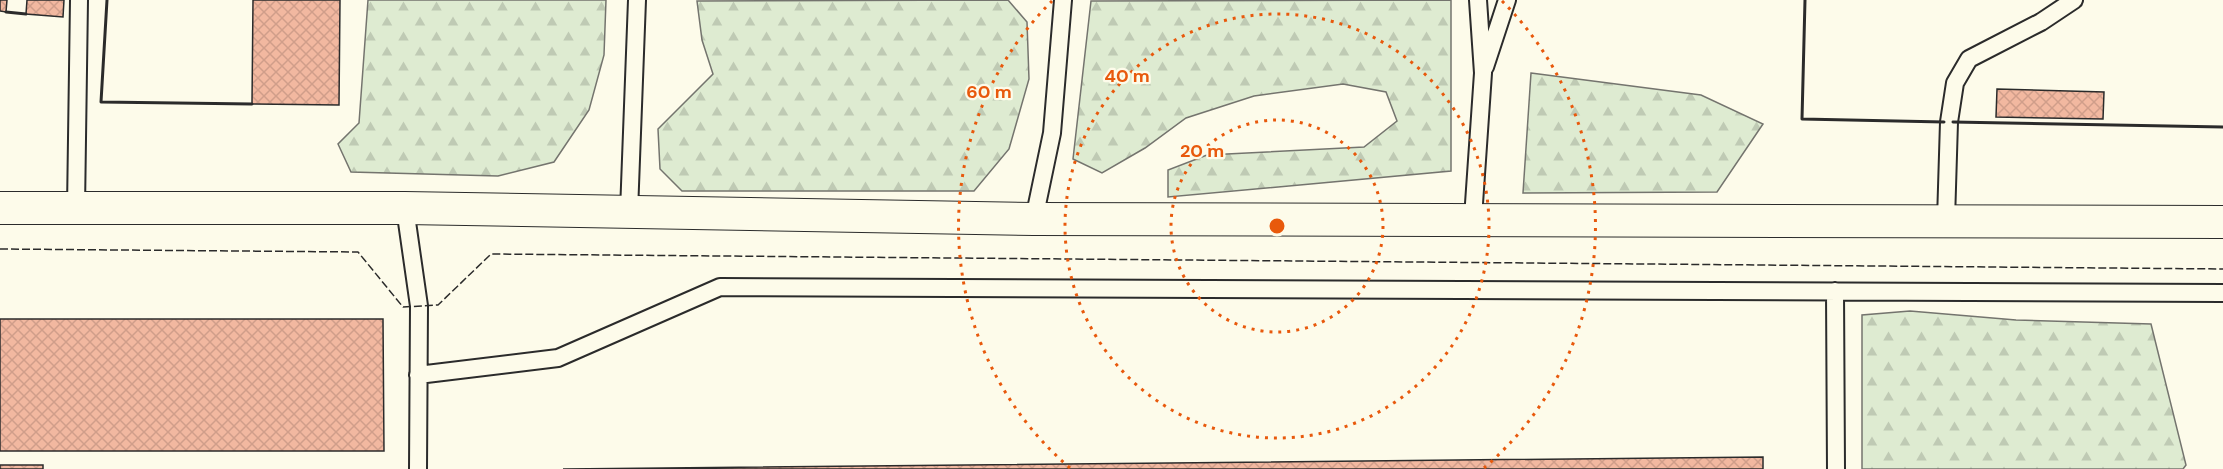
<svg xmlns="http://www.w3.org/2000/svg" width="2223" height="469" font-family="'DM Sans',sans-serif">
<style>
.forest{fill:url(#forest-firs);stroke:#74746e;stroke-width:1.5}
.building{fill:url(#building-cross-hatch);stroke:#2b2b2b;stroke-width:1.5}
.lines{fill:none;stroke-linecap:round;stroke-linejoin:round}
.lane-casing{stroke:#2b2b2b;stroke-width:20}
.street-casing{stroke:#2b2b2b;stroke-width:34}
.lane{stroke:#fdfbea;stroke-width:16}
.street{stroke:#fdfbea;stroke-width:32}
.fence{stroke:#2b2b2b;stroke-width:1.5;stroke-dasharray:8 3;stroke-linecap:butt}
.wall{stroke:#2b2b2b;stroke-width:3}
.ring{fill:none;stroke:#e8590c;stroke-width:3;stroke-dasharray:3 6}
.centre{fill:#e8590c;stroke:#fdfbea;stroke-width:3}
.ring-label{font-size:18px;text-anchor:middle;font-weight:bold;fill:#e8590c;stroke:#fdfbea;stroke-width:4.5;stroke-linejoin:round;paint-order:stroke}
</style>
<defs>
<pattern id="forest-firs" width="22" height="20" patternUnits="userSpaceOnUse" patternTransform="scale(1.5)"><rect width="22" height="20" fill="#deebd1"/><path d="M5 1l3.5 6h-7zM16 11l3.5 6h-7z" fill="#bfcab4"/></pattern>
<pattern id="building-cross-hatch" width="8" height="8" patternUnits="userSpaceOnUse" patternTransform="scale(1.5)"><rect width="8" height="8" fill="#f2b8a0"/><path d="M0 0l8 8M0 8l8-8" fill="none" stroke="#d09e8a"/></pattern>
</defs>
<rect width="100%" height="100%" fill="#fdfbea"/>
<path class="forest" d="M368,0H606L604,55L589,110L554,162L498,176L351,172L338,144L359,123Z
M1008,0L1027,22L1029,79L1009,149L974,191H682L660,169L658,129L713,74L702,40L697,1Z
M1451,0V171L1168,197V170L1207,155L1364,147L1397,121L1386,92L1343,84L1254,96L1186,118L1145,148L1102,173L1073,159L1091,1Z
M1531,73L1701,95L1763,124L1717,192L1523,193Z
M1910,311L2016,320L2151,324L2186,465L2183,469H1862V315Z"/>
<path class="building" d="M0,0H7L6,12L0,11Z
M27,0H64L63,17L26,14Z
M253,0H340L339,105L252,104Z
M1997,89L2104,92L2103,119L1996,117Z
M0,319H383L384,451H0Z
M1763,457V469H563Z
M0,465H43V469H0Z"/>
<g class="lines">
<g class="lane-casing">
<path id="lane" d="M1485,67L1507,0
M76,208L79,0
M405,208L419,306L418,469
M629,212L637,0
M1473,218L1483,73L1478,0
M1034,219L1052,133L1063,0
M1946,220L1949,122L1955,83L1969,59L2041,22L2074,0
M1835,291L1836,469
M418,375L558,358L720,287L2223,293"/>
</g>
<g class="street-casing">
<path id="street" d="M0,208H405L1034,219L2223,222"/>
</g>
<use href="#lane" class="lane"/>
<use href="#street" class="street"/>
<path class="fence" d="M0,249L358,252L403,307L438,305L491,254L2223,269"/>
<path class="wall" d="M107,0L101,102L252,104
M1805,0L1802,119L1944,122
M6,12L26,14
M1953,122L2223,127"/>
</g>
<g class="ring">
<circle cx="1277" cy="226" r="106"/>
<circle cx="1277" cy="226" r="212"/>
<path d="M1070 468A318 318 0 0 1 1052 1M1502 1A318 318 0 0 1 1484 468"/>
</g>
<circle cx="1277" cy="226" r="9" class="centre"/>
<g class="ring-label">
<text x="1127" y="82">40 m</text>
<text x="989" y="98">60 m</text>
<text x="1202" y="157">20 m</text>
</g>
</svg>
